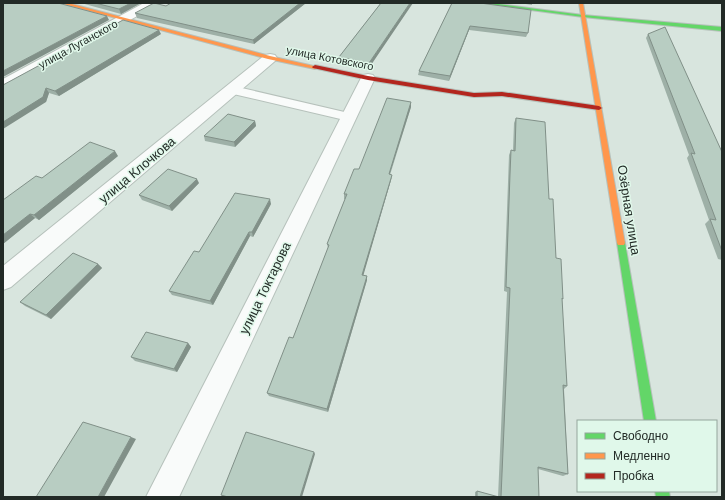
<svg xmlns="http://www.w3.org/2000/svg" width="725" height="500" font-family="'DM Sans',sans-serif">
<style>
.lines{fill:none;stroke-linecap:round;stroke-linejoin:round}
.lane-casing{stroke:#b6c1bb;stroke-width:2}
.street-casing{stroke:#b6c1bb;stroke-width:2}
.fast-casing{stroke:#b6c1bb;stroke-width:2}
.slow-casing{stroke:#b6c1bb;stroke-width:2}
.jam-casing{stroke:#b6c1bb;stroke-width:2}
.lane{fill:#f9fbfa;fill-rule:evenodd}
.street{fill:#f9fbfa;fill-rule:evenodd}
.fast{fill:#63d668;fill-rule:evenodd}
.slow{fill:#ff974d;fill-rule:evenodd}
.jam{fill:#b3261e;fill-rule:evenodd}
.wall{fill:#9eb0a7}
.shaded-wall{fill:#819088}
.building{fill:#b8cdc2;stroke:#819088}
.labels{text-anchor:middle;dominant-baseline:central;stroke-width:3;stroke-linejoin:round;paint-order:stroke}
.far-street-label{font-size:11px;fill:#222a26;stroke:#e0f8ea}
.street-label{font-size:13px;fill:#222a26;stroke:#e0f8ea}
</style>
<rect width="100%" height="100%" fill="#d8e5de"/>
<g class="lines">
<g class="lane-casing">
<path id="lane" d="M233,86L353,114L355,117L353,120L349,121L229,93L227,90L229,87Z"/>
</g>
<g class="street-casing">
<path id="street" d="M144,3H159L157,5L8,88L3,90V79Z
M270,54L275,55L277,58L275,61L11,287L3,290V266L265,55Z
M368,74L373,75L375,78L179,497H146L361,78L363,75Z"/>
</g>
<g class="fast-casing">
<path id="fast" d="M478,3H491L583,15L722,27V31L583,17Z
M621,240L624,241L625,243L656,421H644L617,243L618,241Z
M655,491H669L670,497H656Z"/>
</g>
<g class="slow-casing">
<path id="slow" d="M60,3H68L270,56L318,67L315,69L268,59Z
M579,3H583L625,243L624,245H618L617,243Z"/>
</g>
<g class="jam-casing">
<path id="jam" d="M315,65L368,76L474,93L502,92L599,106L602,108L599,110L502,96L474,97L368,80L313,68L312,67Z"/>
</g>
<use href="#lane" class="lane"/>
<use href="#street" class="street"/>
<use href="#fast" class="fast"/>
<use href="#slow" class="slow"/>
<use href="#jam" class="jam"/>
</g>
<path class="wall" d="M81,3H141L121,14Z
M306,3L254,44L137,18L135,13L166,6Z
M381,3L369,68L339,62V57Z
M452,3L528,33L526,37L469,30L449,81L418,75L419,71Z
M519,3H532V5Z
M161,34L59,96L49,93L46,102L3,85Z
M648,34L722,152V260L718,259L705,224L709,220L687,158L689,155L646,38Z
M411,102V107L390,175H392L391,180L363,275L367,276V280L328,412L269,396L267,393L293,338L328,248L327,244L345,199H344V194L359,169Z
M516,118L549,199L556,258L563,299L562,300L567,386L564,389L568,474L563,476L538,469L539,497H475V492L477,491L498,497L507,292L504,291L509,155L511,150H513L514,123Z
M255,121L256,126L235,147L205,141L204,136Z
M118,156L39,220L35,218L3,244V200L42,178Z
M199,183L172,211L142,200L139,195Z
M271,204L253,237L250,236L213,305L172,295L169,291L199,252Z
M98,264L102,268L51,319L25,306L20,302Z
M188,343L191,347L177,372L135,361L131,357Z"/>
<path class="shaded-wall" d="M131,3H141L121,14L119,9Z
M300,3H306L254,44L253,40Z
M410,3H413L369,68V63Z
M107,16L109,20L3,77V71Z
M470,26L469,30L449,81L450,76Z
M159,30L161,34L59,96L55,91Z
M46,88L49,93L46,102L3,129V122Z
M411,102V107L388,179L389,174Z
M255,121L256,126L235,147L234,142Z
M115,151L118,156L39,220L34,215Z
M392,175L391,180L362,280V275Z
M197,179L199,183L172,211L169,206Z
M270,199L271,204L253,237L252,232Z
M30,214L35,218L3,244V235Z
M249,232L250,236L213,305L210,301Z
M98,264L102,268L51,319L46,315Z
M367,276V280L328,412L327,409Z
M188,343L191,347L177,372L174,369Z
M131,437L136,439L104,497H98Z
M314,452L315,454L302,497H300Z"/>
<path class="building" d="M3,3H58L107,16L3,71Z
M95,3H131L119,9Z
M154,3L166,6L171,3H300L253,40L135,13Z
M381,3H410L369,63L339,57Z
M452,3H480L531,10L528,33L470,26L450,76L419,71Z
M123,20L159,30L55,91L46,88L43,97L3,122V85Z
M665,27L722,152V251L710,219L716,220L691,153L695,154L648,34Z
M387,98L411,102L389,174L392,175L362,275L367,276L327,409L267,393L289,337L293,338L329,245L327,244L347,194H344L354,169H359Z
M228,114L255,121L234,142L204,136Z
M516,118L545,122L549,199H553L556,258L561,259L563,299L562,298L567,386L563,385L568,474L538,467L539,497H501L510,288L506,287L510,174L511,150L515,151Z
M90,142L115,151L34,215L30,214L3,235V200L36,176L42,178Z
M168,169L197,179L169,206L139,195Z
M235,193L270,199L252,232H249L210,301L169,291L194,251L199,252Z
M73,253L98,264L46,315L20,302Z
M146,332L188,343L174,369L131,357Z
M83,422L131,437L98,497H36Z
M246,432L314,452L300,497H228L221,495Z
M477,491L499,497H477Z"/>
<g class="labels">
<g class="far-street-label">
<text transform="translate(78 44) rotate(-29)">улица Луганского</text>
<text transform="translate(330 58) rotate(11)">улица Котовского</text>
</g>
<g class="street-label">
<text transform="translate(137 170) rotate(-40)">улица Клочкова</text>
<text transform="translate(629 210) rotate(81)">Озёрная улица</text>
<text transform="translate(265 288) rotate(-64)">улица Токтарова</text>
</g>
</g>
<rect width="725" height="500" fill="none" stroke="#222a26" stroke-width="8"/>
<rect x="577" y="420" width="140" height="72" fill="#e0f8ea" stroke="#94a69c"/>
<rect x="585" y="433" width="20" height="6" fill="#63d668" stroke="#94a69c"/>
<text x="613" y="440" font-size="12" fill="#222a26">Свободно</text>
<rect x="585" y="453" width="20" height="6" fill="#ff974d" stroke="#94a69c"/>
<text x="613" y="460" font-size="12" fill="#222a26">Медленно</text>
<rect x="585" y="473" width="20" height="6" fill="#b3261e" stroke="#94a69c"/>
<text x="613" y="480" font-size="12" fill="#222a26">Пробка</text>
</svg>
